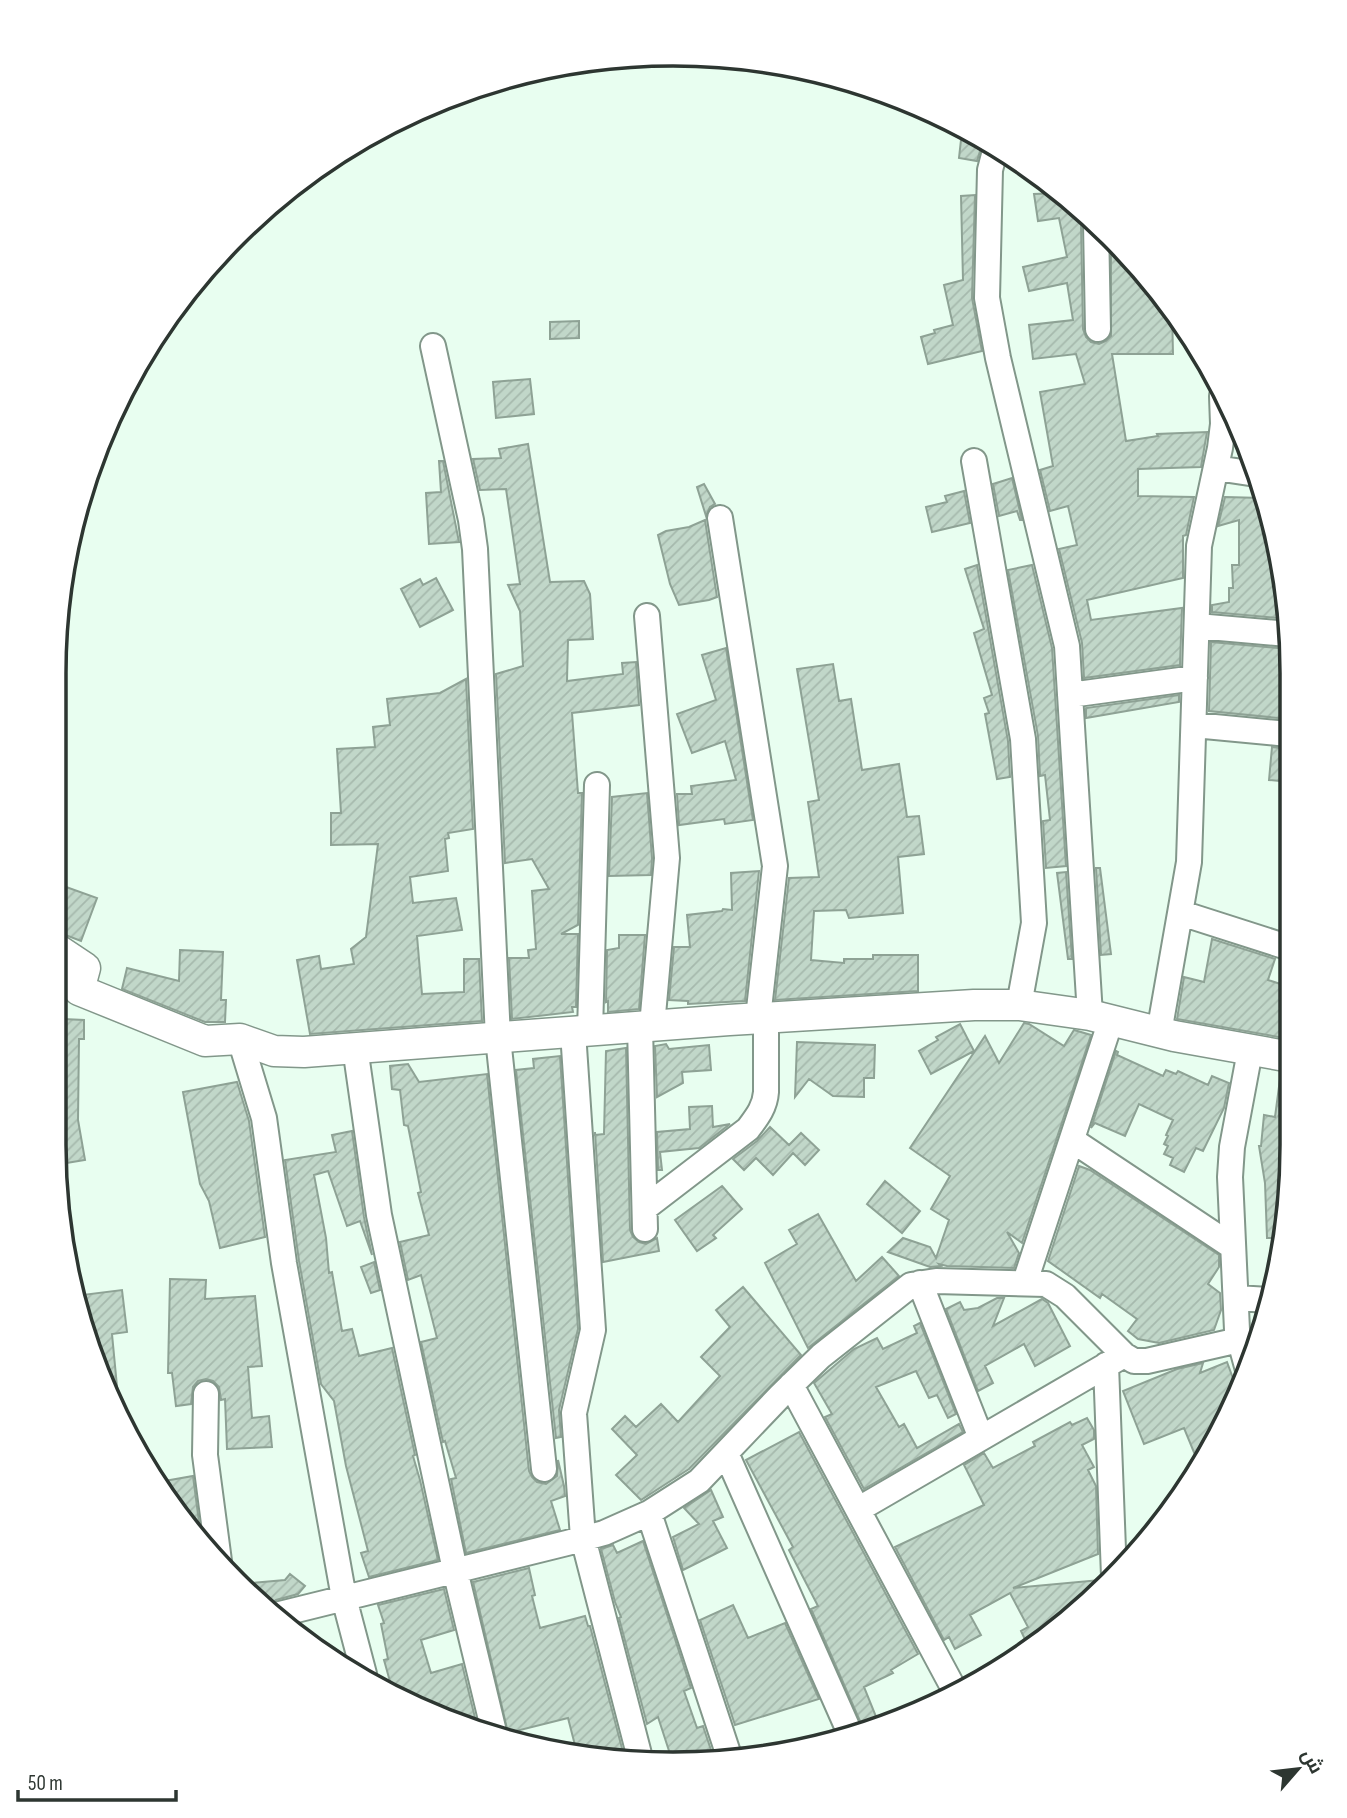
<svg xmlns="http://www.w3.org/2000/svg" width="1347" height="1818" font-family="'Sofia Sans Condensed',Cairo,sans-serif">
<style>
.building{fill:url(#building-hatch);stroke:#8ea295;stroke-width:2}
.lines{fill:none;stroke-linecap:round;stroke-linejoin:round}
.minor-casing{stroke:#82978a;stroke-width:28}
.tertiary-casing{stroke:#82978a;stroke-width:33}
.minor{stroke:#fff;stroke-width:24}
.tertiary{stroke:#fff;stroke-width:30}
.rim{fill:none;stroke:#2d3631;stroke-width:3.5}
</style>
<defs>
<pattern id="building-hatch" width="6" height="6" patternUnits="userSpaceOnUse" patternTransform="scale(1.75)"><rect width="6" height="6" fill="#c1d7c9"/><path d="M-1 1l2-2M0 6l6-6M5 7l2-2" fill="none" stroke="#a6b9ad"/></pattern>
</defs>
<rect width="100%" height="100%" fill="#e8fef0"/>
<path class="building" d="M962,131L973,133L984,138L977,161L959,158Z
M1061,193L1085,211L1081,224L1083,329L1086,337L1091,342L1099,344L1106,341L1111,336V239L1165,297L1172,309L1173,354H1112L1126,441L1158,436L1157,434L1207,432L1201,467L1138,469V496L1194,497L1186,535L1183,536V578L1087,600L1091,620L1182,608L1180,665L1084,678L1082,643L1059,549L1077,545L1068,506L1050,511L1040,470L1053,466L1040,392L1085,384L1076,354L1033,359L1029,325L1073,320L1067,283L1029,291L1023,267L1067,257L1059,218L1038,221L1034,194Z
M975,195L972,298L982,351L928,364L921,337L935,333L934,330L953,325L944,285L963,280L961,196Z
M579,321V338L550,339V322Z
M530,379L534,414L496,418L493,382Z
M528,444L550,582L584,581L590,594L593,639L568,640L567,681L623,674L622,663L636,662L639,705L572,713L578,793H582L578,925L561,934H578L576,1007H572L573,1012L512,1019L509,958H529L528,950L536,949L532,891L549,889L532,859L505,863L496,674L523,666L520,611L508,585L520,584L506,489L480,490L473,459L501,458L499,449Z
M439,461H443L459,542L429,544L426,493L441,492Z
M1012,478L1022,520H1020L1017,511L999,516L993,484Z
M704,484L715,504L710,507L706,516L697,487Z
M964,491L970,523L932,532L926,507L947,502L945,496Z
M1225,497L1262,498L1287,592L1288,619L1212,612V605L1229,602V588H1233L1232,565H1239V520L1218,526Z
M705,520L717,597L709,600L679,605L670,584L658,535L666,531L689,527Z
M977,565L1008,741L1010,777L997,779L985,714L989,713L984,698L992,695L974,633L984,629L965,569Z
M1032,565L1052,648L1066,866L1046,868L1043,821L1050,820L1045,775L1040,776L1038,736L1008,570Z
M436,578L453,610L420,627L401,589L420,579L423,585Z
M1211,642L1288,649V719L1209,711Z
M726,648L753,820L725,824L724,819L679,825L677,794H692L691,786L736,780L725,741L692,753L677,714L716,700L702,655Z
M833,664L839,701L851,699L862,770L899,764L907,817L919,816L924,854L898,857L903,913L849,918L846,910L814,911L811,960L844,963V959H873V955H918V991L775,1000L789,878L819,877L808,802L819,800L797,669Z
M466,679L473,829L448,833L449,838L445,839L448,871L410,877L413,903L456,898L462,930L417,936L422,994L464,992V959H479L482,1021L310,1034L297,960L319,956L321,969L354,964L351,949L366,937L378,844L331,845V813H341L337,749L375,747L373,727L390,725L387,699L440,693Z
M1179,695V702L1086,718V708Z
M1272,747L1288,749L1289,782L1269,780Z
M647,793L652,858L651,875L609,876L612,797Z
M1096,868H1100L1111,954L1101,955Z
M759,871L745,1001L688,1004V1001L669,1000L674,947H690L687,915L722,911L723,909L732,910L731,873Z
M1066,872L1072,959H1068L1057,873Z
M55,883L97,898L81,941L55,931Z
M619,935H645L639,1009L608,1012V1001L606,1002L607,950L619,948Z
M1212,939L1275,959L1268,980L1290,987V1039L1177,1019L1184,977L1204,982Z
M180,950L223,952L221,1000H226L225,1022H205L122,989L127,968L179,981Z
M63,1019L84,1020V1039H79L78,1120L85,1160L60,1164L54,1132V1067H61Z
M1024,1023L1029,1024L1064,1046L1074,1030L1091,1035L1022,1243L1007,1232L1019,1253L1014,1268L947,1266L939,1264L941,1266L930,1267L888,1252L903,1238L930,1247L936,1258L949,1220L931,1209L950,1176L910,1148L985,1036L999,1063Z
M960,1024L974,1051L931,1074L919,1051L938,1040L936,1037Z
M797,1042L875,1045L874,1078H864V1097L833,1096L809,1079L795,1097Z
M666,1044L669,1049L709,1045L711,1070L682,1072L683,1083L657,1097L655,1046Z
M626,1048L630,1230L633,1237L639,1242L646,1244L657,1238L659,1251L603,1262L595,1132V1135L604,1134L606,1051Z
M1116,1051L1118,1052L1117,1055L1163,1076L1166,1070L1176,1074L1178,1071L1208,1085L1212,1076L1229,1083L1224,1108L1203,1151L1196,1148L1184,1172L1170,1165L1173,1158L1164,1154L1168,1146L1164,1144L1168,1136L1166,1135L1173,1120L1139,1104L1125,1136L1095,1123L1091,1128Z
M560,1056L578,1329L559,1410L561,1437L556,1438L516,1070L534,1068L533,1059Z
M408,1064L419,1082L487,1074L529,1471L532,1477L537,1482L546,1484L557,1476L558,1460L564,1486L565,1496L551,1501L560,1530L466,1553L451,1479L456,1478L445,1441L443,1442L421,1342L437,1338L421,1275L408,1280L400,1242L429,1235L418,1193L421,1192L408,1126L404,1125L400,1090L392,1089L390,1066Z
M1280,1079L1291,1080V1185L1281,1238H1267L1265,1183L1259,1146H1261L1264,1115L1275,1117Z
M237,1082L249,1121L265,1237L220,1248L209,1201L200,1184L183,1092Z
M712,1106L713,1127L730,1124L699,1148L660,1152L662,1170H658L657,1132L690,1129L689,1107Z
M770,1127L789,1145L801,1133L819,1150L805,1165L793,1153L773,1175L756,1158L744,1170L733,1159L757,1141Z
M352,1131L364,1217L372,1255L360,1221L347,1226L328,1171L314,1175L326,1238L329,1273L332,1272L342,1331L352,1329L359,1356L392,1348L415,1455L413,1456L420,1480L438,1560L369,1577L361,1553L368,1551L346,1466L334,1401L321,1384L299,1261L285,1160L336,1152L332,1135Z
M1079,1166L1090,1170L1219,1255V1267L1208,1284L1220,1293L1221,1310L1214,1330L1159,1343L1138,1339L1128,1331L1137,1319L1102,1294L1100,1298L1048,1261Z
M885,1181L920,1211L902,1233L867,1204Z
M722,1186L742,1209L713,1235L716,1238L697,1251L675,1220Z
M818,1214L856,1281L882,1257L899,1276L808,1348L765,1263L797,1244L789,1230Z
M374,1262L380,1290L371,1293L361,1267Z
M170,1279L206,1280L205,1299L255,1296L262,1366L248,1367L252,1418L269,1416L272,1447L227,1449L225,1399L221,1400L219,1387L213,1381L206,1379L198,1381L193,1387L191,1404L176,1406L172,1373H168Z
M743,1287L801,1355L689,1469L641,1500L616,1475L637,1455L612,1429L625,1416L636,1427L661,1404L678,1422L720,1376L701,1357L730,1327L716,1310Z
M122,1290L127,1332L112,1334L118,1397L114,1398L75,1305L74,1296Z
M997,1298H1004L993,1326L1042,1299L1048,1303L1070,1346L1035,1366L1024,1344L985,1366L993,1383L978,1391L946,1309L960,1302L964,1310L978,1308Z
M920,1323L956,1414L948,1418L937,1395L929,1398L916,1371L876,1387L899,1427L904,1424L917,1448L959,1424L963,1432L864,1489L825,1417L832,1414L814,1383L854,1349L877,1338L883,1349L917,1333L914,1326Z
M1227,1362L1238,1392L1210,1454L1200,1467L1184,1428L1144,1444L1123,1391L1177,1369L1203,1363L1200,1373Z
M1087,1418L1094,1430V1439L1082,1445L1094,1467L1088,1470L1096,1486L1098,1554L1013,1588L1100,1580L1104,1586L1050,1636L1029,1648L1021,1631L1028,1627L1010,1593L970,1615L981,1635L955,1649L949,1637L944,1640L895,1547L984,1505L964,1465L984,1453L993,1468L1035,1446L1033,1442L1070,1422L1072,1425Z
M799,1432L918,1654L891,1670L893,1673L864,1687L879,1724L863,1728L811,1609L818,1606L789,1550L793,1547L746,1460Z
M193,1476L201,1537L159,1482Z
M711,1490L723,1517L713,1521L727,1548L683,1570L673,1537L699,1524L684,1508Z
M643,1541L691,1688L684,1691L697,1728L703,1726L715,1762L672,1760L658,1717L647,1724L619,1618L621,1617L615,1602L601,1549L613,1545L617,1553Z
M529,1568L535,1595L532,1596L540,1628L585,1616L588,1626H590L624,1756L577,1753L568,1718L508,1733L473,1582Z
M290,1574L305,1586L298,1594L276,1600L268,1606L238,1584L285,1580Z
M444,1589L454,1630L421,1640L431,1673L462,1664L477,1726L399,1700L394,1696L384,1660L388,1659L381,1624L384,1623L378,1605Z
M733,1605L748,1638L785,1623L819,1699L735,1725L700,1620Z"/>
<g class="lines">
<g class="minor-casing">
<path id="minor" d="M996,147L990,170L987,298L998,358L1067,646L1090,1015
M1096,224L1098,329
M433,346L471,520L475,549L498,1038L544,1469
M974,461L1023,739L1034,923L1019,1005
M1216,468L1256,474
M720,518L775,866L758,1018
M647,616L667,858L652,1026
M1197,626L1288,634
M1070,695L1195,678
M1194,725L1288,734
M1181,913L1290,948
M55,991L85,968
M640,1027L645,1229
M590,1031L597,785
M573,1032L593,1330L574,1413L583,1538L640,1758
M1159,1033L1189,862L1199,546L1220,448L1223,424L1222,396
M240,1039L264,1118L284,1263L344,1598L364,1674
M355,1047L379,1215L455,1570L494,1732
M1072,1140L1233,1247
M645,1208L748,1129C757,1117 765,1107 766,1092V1018
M1025,1282L1111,1020
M920,1283L981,1438
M1236,1298L1269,1300
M1106,1365L1114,1576
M1248,1370L1237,1330L1230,1177L1232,1147L1250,1051
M791,1385L955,1691
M206,1394L205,1455L219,1561
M726,1453L849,1731
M859,1509L1124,1355
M649,1513L730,1759
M280,1614L567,1543L604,1533L649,1513L699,1481L781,1395L821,1356L911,1285L936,1281L1046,1284L1065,1296L1124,1355L1134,1361H1147L1239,1340"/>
</g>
<g class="tertiary-casing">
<path id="tertiary" d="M55,948L85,968L79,990L205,1041L240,1039L274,1051L304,1052L729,1020L974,1005H1019L1090,1015L1174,1036L1291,1057"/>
</g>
<use href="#minor" class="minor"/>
<use href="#tertiary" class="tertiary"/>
</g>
<path d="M0 0H1347V1818H0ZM673 66H673A607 607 0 0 1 1280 673V1145A607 607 0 0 1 673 1752H673A607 607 0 0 1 66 1145V673A607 607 0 0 1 673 66Z" fill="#fff" fill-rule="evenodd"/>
<path class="rim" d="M673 66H673A607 607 0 0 1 1280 673V1145A607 607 0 0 1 673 1752H673A607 607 0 0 1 66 1145V673A607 607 0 0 1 673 66Z"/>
<g transform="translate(1298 1769) rotate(62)" stroke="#ffffff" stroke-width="5" paint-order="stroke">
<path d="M0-5L12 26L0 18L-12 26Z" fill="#2d3631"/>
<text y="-10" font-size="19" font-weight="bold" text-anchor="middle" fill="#2d3631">ش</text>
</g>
<path d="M18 1790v10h158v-10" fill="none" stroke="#2d3631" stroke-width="3.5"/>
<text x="28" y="1790" font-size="21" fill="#2d3631" stroke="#ffffff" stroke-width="5" paint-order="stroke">50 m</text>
</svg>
